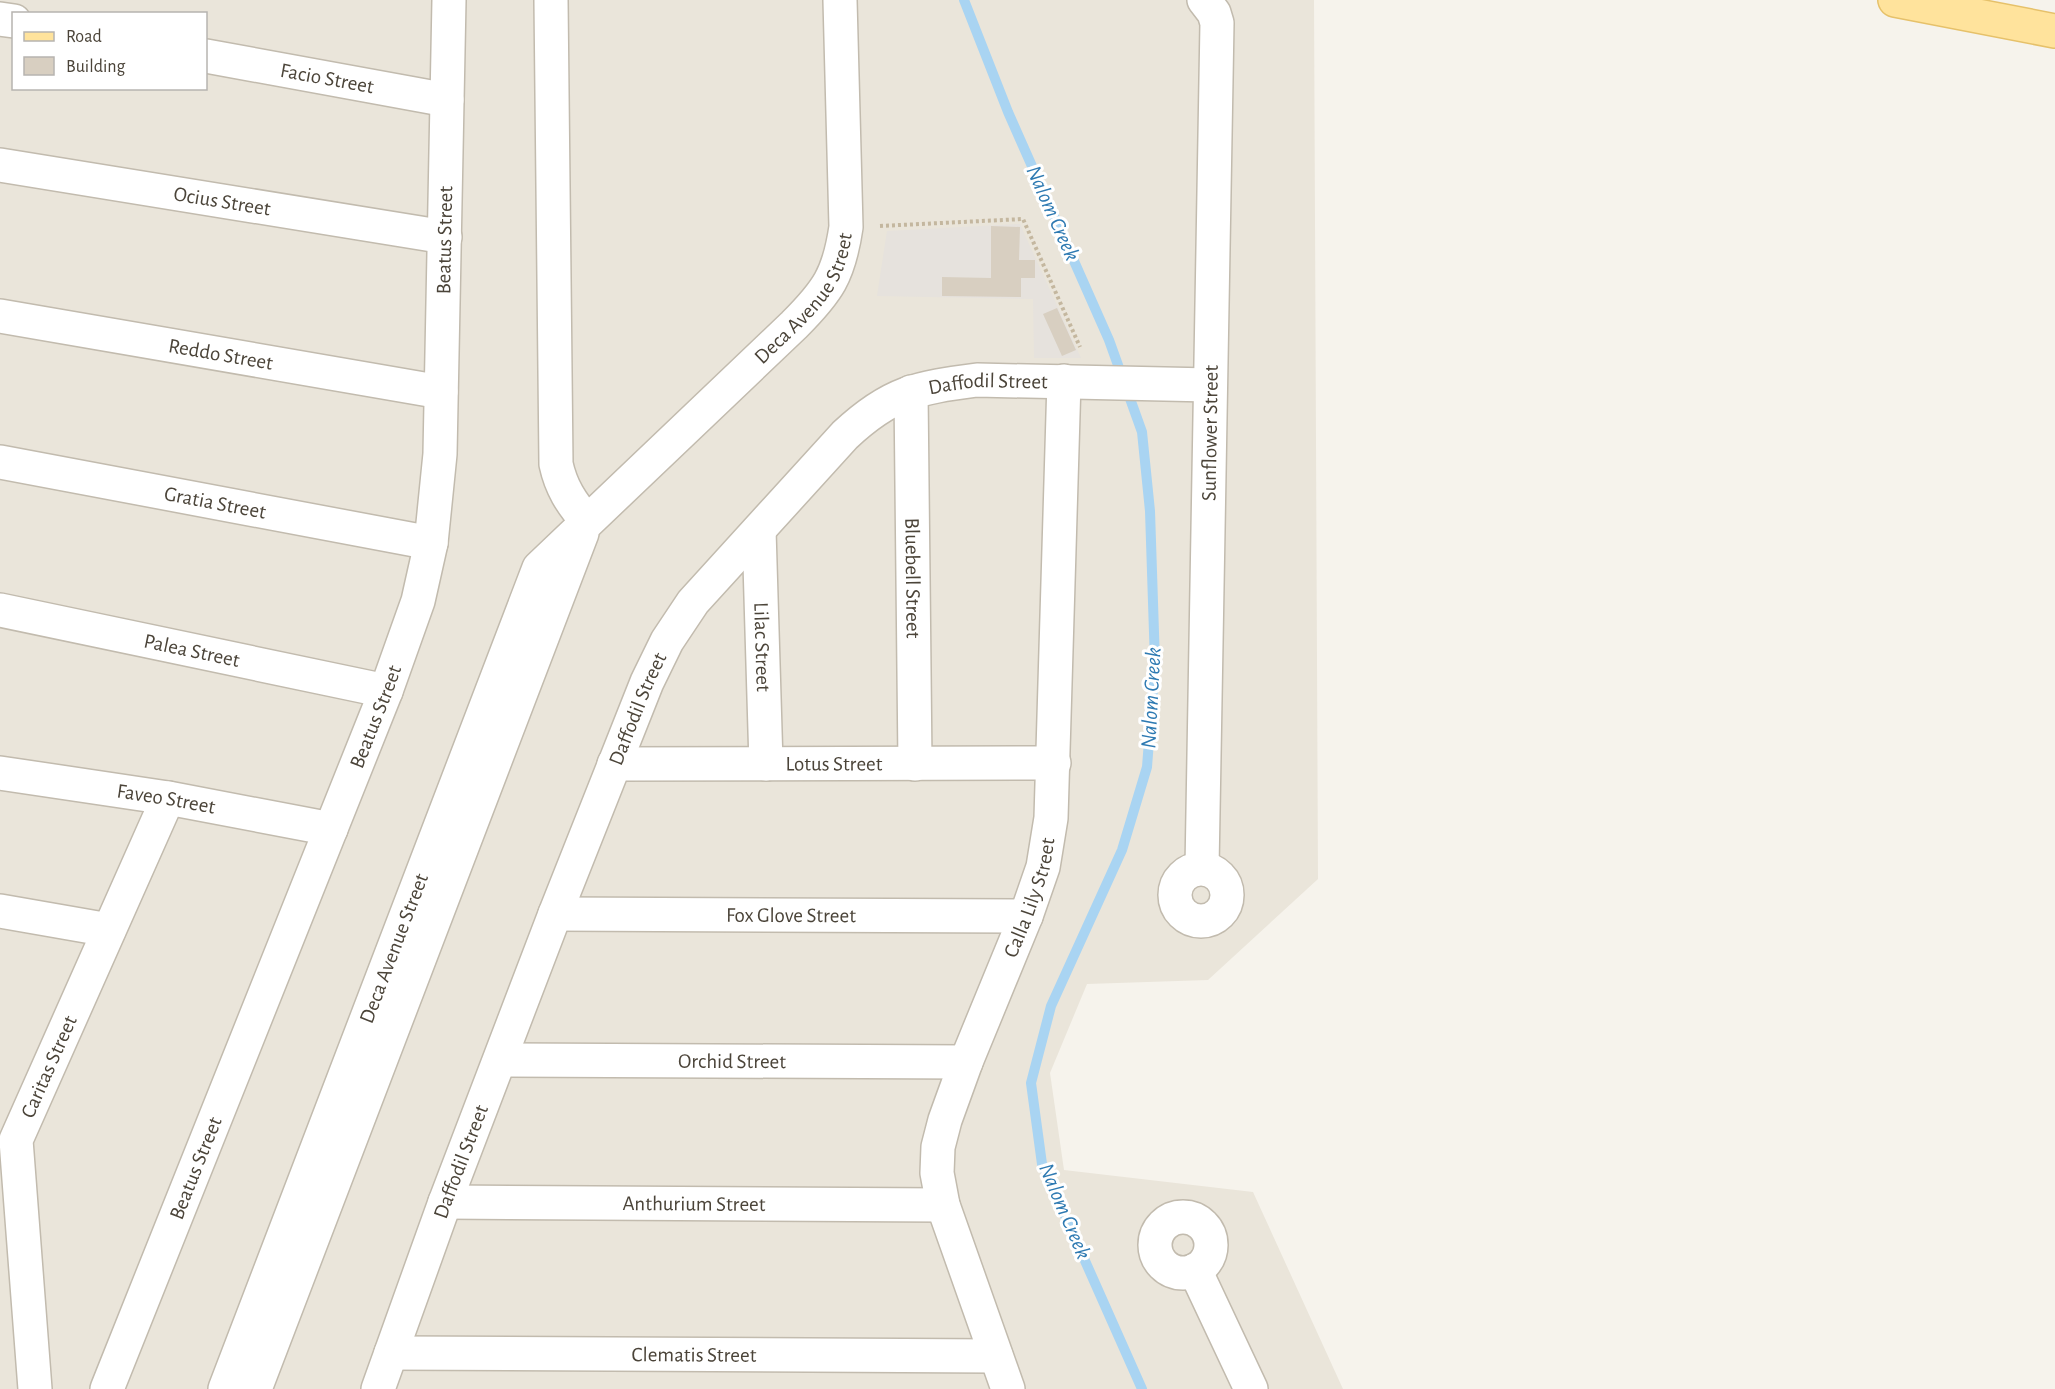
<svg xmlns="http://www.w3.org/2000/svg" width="2055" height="1389" font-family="'Alegreya Sans',sans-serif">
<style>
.residential{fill:#eae5da;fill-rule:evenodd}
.industrial{fill:#e6e2dd}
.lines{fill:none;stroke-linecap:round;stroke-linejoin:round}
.stream{stroke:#a9d4f2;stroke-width:10}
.building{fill:#d8cfc1}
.minor-casing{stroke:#c2bbae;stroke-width:36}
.major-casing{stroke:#e6c16a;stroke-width:36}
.path{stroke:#c4b79f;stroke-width:4;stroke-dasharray:3 3;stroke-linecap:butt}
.minor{stroke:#fff;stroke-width:33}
.major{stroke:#ffe39c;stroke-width:33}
.labels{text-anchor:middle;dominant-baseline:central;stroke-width:6;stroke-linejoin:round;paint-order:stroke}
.street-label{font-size:21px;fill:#4b4439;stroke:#fff}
.water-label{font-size:22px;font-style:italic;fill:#2e7ab2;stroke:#fff}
</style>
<rect width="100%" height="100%" fill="#f6f3ec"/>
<path class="residential" d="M0,0H1314L1318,879L1208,980L1087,984L1050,1073L1064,1170L1253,1192L1343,1389H0ZM14,14H206V88H14Z"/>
<path class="industrial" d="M1020,224L1081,358H1034L1033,299L877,296L887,231Z"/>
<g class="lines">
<path class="stream" d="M964,0L1008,112L1109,340L1142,432L1150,511L1155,663L1147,767L1122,850L1051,1006L1031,1083L1042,1164L1142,1389"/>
</g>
<path class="building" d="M991,226L1020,227L1019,260H1035V278H1021V297L942,296V277L991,278Z
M1057,308L1076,350L1062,356L1043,314Z"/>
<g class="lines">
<g class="minor-casing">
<g id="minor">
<path d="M551,0L556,464C561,487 571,503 587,521"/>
<path d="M0,19L14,21"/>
<path id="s1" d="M206,56L447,100"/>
<path id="s2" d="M0,165L445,237"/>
<path id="s3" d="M0,316L441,392"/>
<path id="s4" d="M911,392L915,764"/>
<path id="s5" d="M0,462L431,543"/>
<path id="s6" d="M759,530L766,764"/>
<path id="s7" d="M0,610L386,691"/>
<path id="s8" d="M614,764L1054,763"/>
<path id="s9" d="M0,773L168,798L331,829"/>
<path id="s10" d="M1202,868L1217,23L1214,13L1204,0"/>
<circle cx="1201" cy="895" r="26"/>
<path d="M0,911L109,930"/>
<path id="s11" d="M555,914L1026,916"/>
<path id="s12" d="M500,1060L966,1062"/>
<path id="s13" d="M445,1202L943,1205"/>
<circle cx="1183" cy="1245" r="28"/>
<path d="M1195,1270L1251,1389"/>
<path id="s14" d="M391,1353L996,1356"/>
<path id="s15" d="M35,1389L16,1140L168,798"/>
<path id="s16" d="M107,1389L386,691L418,601L431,543L440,454L449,0"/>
<path id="s17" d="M225,1389L539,568L794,325C828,291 839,275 846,227L840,0"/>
<path d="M255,1389L582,533"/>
<path id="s18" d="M378,1389L445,1202L555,914L647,682L667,641L693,602L845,435C891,392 917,388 977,380L1210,385"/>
<path id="s19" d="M1008,1389L943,1205L937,1173L938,1147L945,1120L966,1062L1026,916L1043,867L1051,818L1064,381"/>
</g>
</g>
<g class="major-casing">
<path id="major" d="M1895,0L2055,31"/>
</g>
<path class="path" d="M880,226L1023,219L1080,347"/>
<use href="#minor" class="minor"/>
<use href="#major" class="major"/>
</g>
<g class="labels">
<g class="street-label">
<text stroke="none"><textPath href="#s1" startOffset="123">Facio Street</textPath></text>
<text stroke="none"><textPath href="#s2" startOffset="225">Ocius Street</textPath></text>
<text stroke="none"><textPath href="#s16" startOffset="1210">Beatus Street</textPath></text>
<text stroke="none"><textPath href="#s17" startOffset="1260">Deca Avenue Street</textPath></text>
<text stroke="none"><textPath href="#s3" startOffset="224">Reddo Street</textPath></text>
<text stroke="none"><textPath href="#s18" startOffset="1232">Daffodil Street</textPath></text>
<text stroke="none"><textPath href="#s10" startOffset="435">Sunflower Street</textPath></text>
<text stroke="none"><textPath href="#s5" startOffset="219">Gratia Street</textPath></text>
<text stroke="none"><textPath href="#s4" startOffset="186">Bluebell Street</textPath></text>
<text stroke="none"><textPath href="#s6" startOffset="117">Lilac Street</textPath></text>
<text stroke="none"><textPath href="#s7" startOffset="196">Palea Street</textPath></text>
<text stroke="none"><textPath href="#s18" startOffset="728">Daffodil Street</textPath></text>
<text stroke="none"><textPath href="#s16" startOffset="724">Beatus Street</textPath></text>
<text stroke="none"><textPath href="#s8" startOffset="220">Lotus Street</textPath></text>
<text stroke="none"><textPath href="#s9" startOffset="168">Faveo Street</textPath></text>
<text stroke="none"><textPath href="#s19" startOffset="520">Calla Lily Street</textPath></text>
<text stroke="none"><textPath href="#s11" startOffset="236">Fox Glove Street</textPath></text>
<text stroke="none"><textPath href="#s17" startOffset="472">Deca Avenue Street</textPath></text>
<text stroke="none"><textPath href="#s12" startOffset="232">Orchid Street</textPath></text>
<text stroke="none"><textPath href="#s15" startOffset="330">Caritas Street</textPath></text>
<text stroke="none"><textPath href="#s18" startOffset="242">Daffodil Street</textPath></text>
<text stroke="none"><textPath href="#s16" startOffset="238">Beatus Street</textPath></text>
<text stroke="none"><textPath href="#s13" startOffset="249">Anthurium Street</textPath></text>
<text stroke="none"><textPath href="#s14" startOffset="303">Clematis Street</textPath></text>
</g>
<g class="water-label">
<text transform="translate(1053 213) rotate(66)">Nalom Creek</text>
<text transform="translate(1151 698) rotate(-87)">Nalom Creek</text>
<text transform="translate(1065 1211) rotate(67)">Nalom Creek</text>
</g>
</g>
<rect x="12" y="12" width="195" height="78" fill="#ffffff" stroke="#b7b4b0" stroke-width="1.5"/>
<rect x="24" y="32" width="30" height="9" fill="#ffe39c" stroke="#b7b4b0" stroke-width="1.5"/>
<text x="66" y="42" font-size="18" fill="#4b4439">Road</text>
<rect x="24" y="57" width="30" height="18" fill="#d8cfc1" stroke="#b7b4b0" stroke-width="1.5"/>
<text x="66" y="72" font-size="18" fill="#4b4439">Building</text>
</svg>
